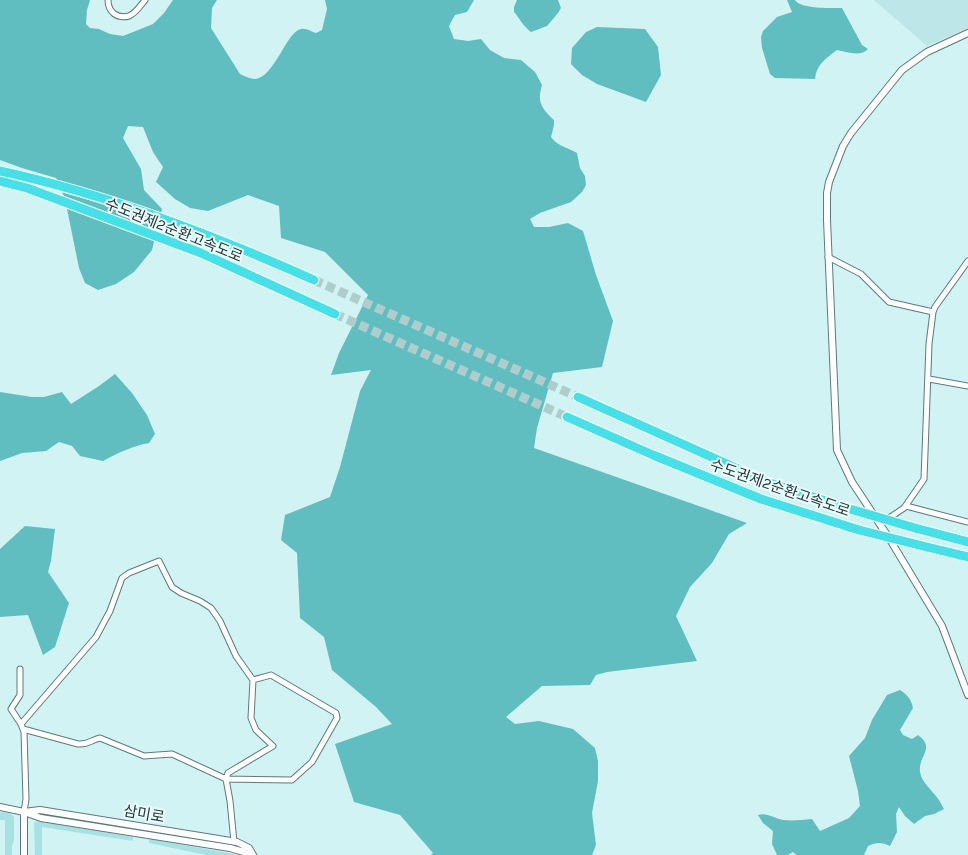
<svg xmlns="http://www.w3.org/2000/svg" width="968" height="855" font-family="Karla,'Noto Sans KR',sans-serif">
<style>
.built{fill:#bde6e8}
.green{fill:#a7e1e3}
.forest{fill:#60bec1}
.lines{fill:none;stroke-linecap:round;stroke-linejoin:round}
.motorway-tunnel{stroke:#b0cdce;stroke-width:9;stroke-dasharray:9 4.5;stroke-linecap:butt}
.minor-casing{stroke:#5c7a7b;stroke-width:7}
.tertiary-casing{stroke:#5c7a7b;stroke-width:8}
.motorway-casing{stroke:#fff;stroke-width:11}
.minor{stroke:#fff;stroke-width:5}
.tertiary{stroke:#fff;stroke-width:6}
.motorway{stroke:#44e2e8;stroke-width:9}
.motorway-bridge-casing{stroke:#fff;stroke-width:11;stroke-linecap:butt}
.motorway-bridge{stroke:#44e2e8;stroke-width:9}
.labels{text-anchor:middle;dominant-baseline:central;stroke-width:4;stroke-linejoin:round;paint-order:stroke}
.street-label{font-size:15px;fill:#293636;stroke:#eafdfe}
</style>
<rect width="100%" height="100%" fill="#d2f3f4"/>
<path class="built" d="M874,0H968V28L927,46Z"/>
<path class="green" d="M0,812L9,813L14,817V840L12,846V855H5V820H0Z
M38,821L133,837V841L42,827V855H35L34,823Z
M149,839L240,855H206L149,843Z"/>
<path class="forest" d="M0,0H90L87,10L86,24L90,28L99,29L110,34L123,36L153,24L164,13L173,0H217L212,8L211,28L240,74C244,76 251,79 255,79C275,77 286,32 301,29C306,28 312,32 316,33L322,30L327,9L325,0H474L467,12L455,15L449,26L454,39L468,41L481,39L490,50L504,58L521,60L535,72L542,85C537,102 541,108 554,120V125L551,137C557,146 567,147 577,153L580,168L585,176L586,185L582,192L571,202L540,213L530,219L534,227H549L568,223L583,231L596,275L613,321L602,367L553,373L537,428L534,448L747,523L729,534L712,563L690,587L676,616L697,661L607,672L596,675L590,685L542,686L506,717L515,724L539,721L573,729L595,748L598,761V781L592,813L596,845L592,855H431L433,853L400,815L354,802L335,744L392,724L376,707L332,670L324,637L300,618L297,553L281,540L285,515L330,497L340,467L360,391L371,370L331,375L339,353L368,295L325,252L281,238L279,206L248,195L208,211L190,208L175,199L156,182L163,167L153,152L143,127L128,126L123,138L141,169L144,190L162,209L152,250L134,272L116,284L98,290L85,283L79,268L65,199L56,178L22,168L0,160Z
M517,0H558L561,8L558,13L547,26L531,32C523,26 520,19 514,12V7Z
M787,0H795C800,9 831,8 842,8L862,45L868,49C861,57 847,52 837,50C826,58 816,65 815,79L775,78L770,74L762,48L761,37L763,31L777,17L792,12Z
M597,27L645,29L658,47L661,75L646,102L597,84L582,75L571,64L572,48L586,32Z
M115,374L132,393L147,415L155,434L149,443C132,446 118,453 103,461L80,456L72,446L59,442L46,451L22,453L0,461V392L32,397H44L62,392L71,404L99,386Z
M25,526L55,529L51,561L48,572L69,603L55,647L43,655L28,615L0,617V549Z
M900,690C907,695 911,698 913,708L900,730L903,735L912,739L918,735C936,748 918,756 920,772C921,782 934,792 939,800C941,803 942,806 944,809L934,814L925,816L914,824L905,816L899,807L896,814L897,832L890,846C882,842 876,842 868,846L864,855H796L793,852L788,855H777L772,844L773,831L763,823L758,815C766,812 774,818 783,820C793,821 802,820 812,819L820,831L849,818L860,806L858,791L849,756L865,738L872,720L887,695Z"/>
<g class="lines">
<path class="motorway-tunnel" d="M314,280L578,397
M335,314L567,417"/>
<g class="minor-casing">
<path id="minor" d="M108,0C108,12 117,19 129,16C136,13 141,5 145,0
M828,257L861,274L889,302L933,312
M929,379L968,386
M906,506L968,522
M886,520L904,508L924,479L929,344L933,312L935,307L968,261
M20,669V695L11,709L21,724L24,732L26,799L24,812
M21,724L96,637L110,611L122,578L129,573L159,561L172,587L181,593L200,601L211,608L220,621L236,656L253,680L271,675L336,713L337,718L312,762L292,780L226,779L172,754L144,756L100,738C91,740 88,745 78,744L23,729
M234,842L230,801L226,779L228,773L273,746L256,730L251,718L253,680"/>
</g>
<g class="tertiary-casing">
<path id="tertiary" d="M968,33L927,52L902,70L851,133L843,146L829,182L827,193V220L837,450L852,482L889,538L942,626L968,695
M0,807L24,812L41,818L230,848L244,852L247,855
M24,812L40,810L237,842L249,848L253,855
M24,812V855"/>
</g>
<g class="motorway-casing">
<path id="motorway" d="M0,171C109,195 213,235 314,280
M0,181L27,188L201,253L335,314
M578,397L767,482L850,509
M567,417L653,455L761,499L859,530
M915,528L968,542
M927,547L968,557"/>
</g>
<use href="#minor" class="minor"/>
<use href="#tertiary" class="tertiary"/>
<use href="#motorway" class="motorway"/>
<g class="motorway-bridge-casing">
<path id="motorway-bridge" d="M850,509L915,528
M859,530L927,547"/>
</g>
<use href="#motorway-bridge" class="motorway-bridge"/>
</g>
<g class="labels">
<g class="street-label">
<text transform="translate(174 230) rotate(22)">수도권제2순환고속도로</text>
<text transform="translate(780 488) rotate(19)">수도권제2순환고속도로</text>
<text transform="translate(144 814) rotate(10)">삼미로</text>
</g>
</g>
</svg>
